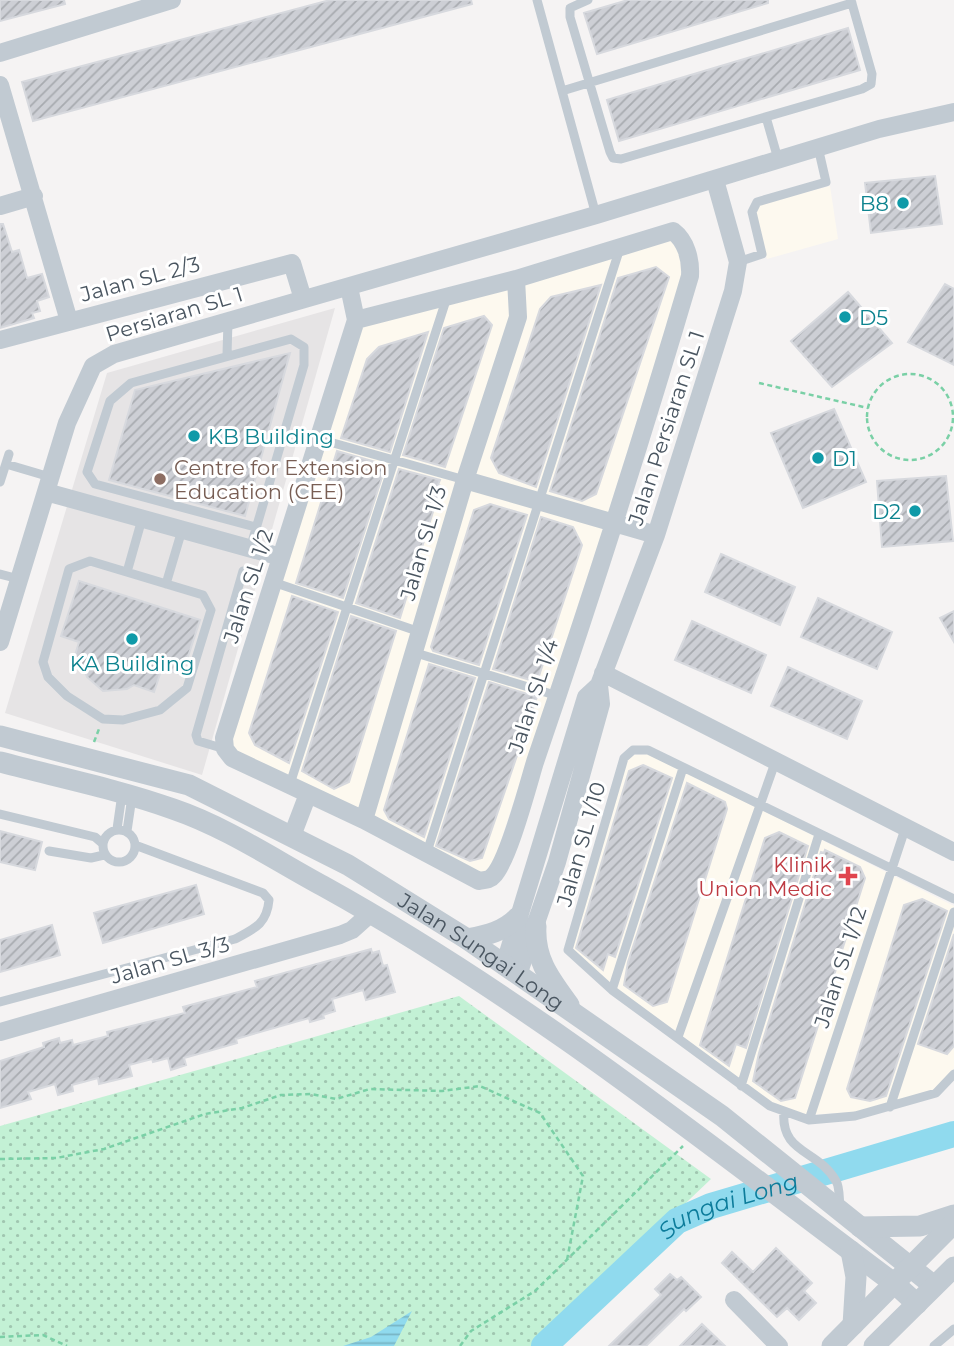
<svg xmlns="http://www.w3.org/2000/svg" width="954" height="1346" font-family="Montserrat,sans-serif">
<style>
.commercial{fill:#fdf9ef}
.education{fill:#e6e4e5}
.grass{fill:url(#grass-dots)}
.water{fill:url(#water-rules)}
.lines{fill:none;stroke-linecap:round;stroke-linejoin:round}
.river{stroke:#90daee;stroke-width:26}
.building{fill:url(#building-hatch);stroke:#d7d9de;stroke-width:2}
.path{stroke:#7ad0a6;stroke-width:2.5;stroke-dasharray:5 3.5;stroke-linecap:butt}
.service{stroke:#c1cad2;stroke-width:9}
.minor{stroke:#c1cad2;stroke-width:18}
.tertiary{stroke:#c1cad2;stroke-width:21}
.culture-dot{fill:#0f9aa8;stroke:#fff;stroke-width:2.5}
.education-dot{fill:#8d6e63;stroke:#fff;stroke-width:2.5}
.health-dot{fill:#e0444e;stroke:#fff;stroke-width:2.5}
.labels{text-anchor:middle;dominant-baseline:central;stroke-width:6;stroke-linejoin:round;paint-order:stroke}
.culture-label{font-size:21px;fill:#0d838f;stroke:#fff;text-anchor:start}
.street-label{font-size:21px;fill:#4a5661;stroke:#fff}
.education-label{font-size:21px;fill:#785e54;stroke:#fff;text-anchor:start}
.health-label{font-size:21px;fill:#be3a42;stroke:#fff;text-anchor:end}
.water-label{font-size:23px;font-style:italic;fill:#0c7c9b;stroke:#fff}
</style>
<defs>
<pattern id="grass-dots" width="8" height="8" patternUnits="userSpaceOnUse" patternTransform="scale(1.75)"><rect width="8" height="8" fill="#c3f1d5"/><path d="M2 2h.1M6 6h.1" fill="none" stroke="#a0c6b0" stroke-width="1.8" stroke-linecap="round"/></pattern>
<pattern id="water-rules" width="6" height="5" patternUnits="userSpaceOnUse" patternTransform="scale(1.75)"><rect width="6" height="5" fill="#90daee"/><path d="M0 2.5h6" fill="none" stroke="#78b4c4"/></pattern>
<pattern id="building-hatch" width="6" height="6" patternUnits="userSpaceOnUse" patternTransform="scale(1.75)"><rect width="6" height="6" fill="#cdcfd5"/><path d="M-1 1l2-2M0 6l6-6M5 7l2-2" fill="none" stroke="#a8abb0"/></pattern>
</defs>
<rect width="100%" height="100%" fill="#f5f3f3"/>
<path class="commercial" d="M830,186L838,239L767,259L756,212L758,204Z
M672,238L677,242L684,270L604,526L490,874L480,875L234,752L230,741L360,325Z
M649,754L954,906V1069L935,1089L856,1112L805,1115L772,1102L608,982L572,948L627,761L634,755Z"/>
<path class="education" d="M335,308L202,775L5,713L107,373Z"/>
<path class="grass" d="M459,996L711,1179L536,1346H0V1126Z"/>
<path class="water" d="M412,1311L394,1346H343L371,1337Z"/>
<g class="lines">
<path class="river" id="s1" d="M544,1346L677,1221L711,1206L954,1134"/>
</g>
<path class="building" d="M0,0H64L65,4L0,21Z
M330,0H471L472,4L33,121L22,82Z
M628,0H768V3L597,54L584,13Z
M848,28L860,70L619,141L607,100Z
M935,176L942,224L871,233L865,183Z
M0,224H3L12,252L19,250L27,278L42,274L49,297L37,301L40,311L32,313L34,318L0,328Z
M656,267L669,277L596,494L582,501L550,491L618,278Z
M945,284L954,289V365L908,342Z
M601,285L536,487L499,473L491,458L540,309L551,297Z
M848,292L892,343L832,387L791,341Z
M484,316L492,325L445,467L403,455L444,328Z
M428,332L390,452L341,438L367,359L379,347Z
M290,353L245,516L109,480L135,390Z
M834,409L866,482L803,508L771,433Z
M337,451L386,465L343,598L296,583Z
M399,469L440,480L438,485L441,486L400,618L356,603Z
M946,476L953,541L882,547L877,481Z
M490,504L527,515L479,665L433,651L431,647L474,510Z
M541,517L573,527L582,545L537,682L493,669Z
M721,554L795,587L780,625L705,592Z
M79,581L200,620L182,675L162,668L154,692L134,685L127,689L103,691L87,677L84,669L72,665L79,642L61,636Z
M292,596L338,612L289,763L255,745L249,733Z
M818,598L892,632L877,669L801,637Z
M954,611V642L940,618Z
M351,616L396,631L349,782L334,789L302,771Z
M692,621L766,655L751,693L675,660Z
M429,664L475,678L424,837L389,819L384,810Z
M788,667L862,701L847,739L771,706Z
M489,682L537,697L482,858L470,861L436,846Z
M643,765L672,778L615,957L608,954L603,970L576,948L629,771Z
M687,783L725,802L727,809L667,1002L653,1006L624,985L628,962Z
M0,831L42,842L35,870L0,862Z
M779,832L808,846L746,1048L736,1044L729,1066L700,1045L765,838Z
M825,850L860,867L865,878L795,1098L781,1101L753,1081L759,1053L821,852L824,853Z
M196,885L204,914L103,943L94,913Z
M922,899L947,911L886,1096L870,1101L851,1097L847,1089L904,905Z
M52,925L60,955L0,972V940Z
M954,934V1046L947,1054L918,1044Z
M371,949L372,953L379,951L383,966L387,965L395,992L366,1000L363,990L332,999L335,1011L323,1015L324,1018L310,1022L309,1018L236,1039L237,1043L184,1058L186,1065L171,1070L168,1058L153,1062L152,1059L129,1065L132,1076L99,1084L98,1078L72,1085L73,1091L58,1095L55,1084L28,1092L31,1099L0,1108V1061L44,1047L43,1043L59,1038L60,1043L72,1040L73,1045L108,1036L107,1032L185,1013L183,1007L257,987L255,981Z
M776,1248L812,1283L804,1291L816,1303L799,1320L787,1308L777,1317L722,1263L732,1252L753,1272Z
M670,1274L677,1280L681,1277L701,1297L686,1311L684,1309L646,1346H609L661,1295L655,1289Z
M702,1324L725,1346H680Z"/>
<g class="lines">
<path class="path" d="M867 417a43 43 0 1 1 86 0a43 43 0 1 1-86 0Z
M759,383L868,408
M94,742L99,729
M0,1159L56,1158L104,1149L205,1114L242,1108L281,1095L311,1094L336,1099L370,1089L442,1091L480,1086L540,1113L583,1176L567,1260
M0,1337L43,1335L67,1346
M460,1346L471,1331L535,1291L683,1146"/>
<path class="service" d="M537,0L596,215
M588,0L570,8V17L610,152L613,158L621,159L862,89L871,84L872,74L851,0
M562,91L852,3
M766,117L778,159
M738,262L762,254L752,212L757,202L826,182L818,147
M227,355L228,321
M319,439L465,480
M6,464L50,477
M0,482L9,454
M250,549L304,365V347L291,339L131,383L110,401L87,472L95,484L255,527
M90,561L203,595L211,610L187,688L160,710L123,720L103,719L67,696L48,677L43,662L69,569Z
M127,572L142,519
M0,574L19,579
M273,582L420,632
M166,584L182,530
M416,653L558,696
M225,749L198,741L196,735L243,571
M290,784L447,297
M0,814L95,837L102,843
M117,829L122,794
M103 846a16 16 0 1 1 32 0a16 16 0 1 1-32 0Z
M127,831L132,797
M49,851L91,858L104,855
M427,852L620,248
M954,899L648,750H633L624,758L568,950L612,990L770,1106L809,1120L855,1116L936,1093L954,1074
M612,990L683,768
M0,1002L235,939C254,929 267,924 269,900L263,893L135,845
M678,1037L776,760
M741,1086L819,834
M890,1107L954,912
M784,1111C780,1154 818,1149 836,1181C840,1187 839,1200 840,1207
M809,1120L906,826
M934,1346L954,1329"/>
<path class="minor" d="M0,53L172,0
M0,85L69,321
M0,206L34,196
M349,287L356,320L224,738L225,749L232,758L364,820L479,881C484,880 490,880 493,876C508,862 528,785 535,762C590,601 642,439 690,276C691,259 686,241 673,231L516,279L356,320
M0,340L292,263L303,299
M465,480L656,535
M46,492L281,557
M0,642L67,423L93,366L114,354L596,215L879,129L954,112
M603,673L954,852
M364,820L465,480L518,317L516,279
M292,836L308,794
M504,966L586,697L599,685
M518,975L557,862L601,704L599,685L656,535L733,291L738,262L715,180
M0,1032L340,935L352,930L371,913
M734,1300L779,1346"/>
<g class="tertiary">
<path id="s2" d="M0,736L189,785L348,865L467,939L722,1116L934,1286"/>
<path d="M0,762C57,777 117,789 173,809C226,827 275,860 323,886C527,999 709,1145 895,1284L917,1304"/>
<path d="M536,926C534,959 550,979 569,1005"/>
<path d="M467,939C487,935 503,932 518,917"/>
<path d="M860,1227L920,1226L954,1215"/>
<path d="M851,1251L856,1277L853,1325"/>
<path d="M832,1346L954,1223"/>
<path d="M874,1346L954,1267"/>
</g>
</g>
<g class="culture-dot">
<circle cx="903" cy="203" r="7"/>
<circle cx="845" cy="317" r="7"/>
<circle cx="194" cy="436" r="7"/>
<circle cx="818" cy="458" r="7"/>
<circle cx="915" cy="511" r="7"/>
<circle cx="132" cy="639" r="7"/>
</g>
<circle class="education-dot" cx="160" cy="479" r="7"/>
<path class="health-dot" d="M844.5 865.5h7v7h7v7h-7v7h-7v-7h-7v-7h7z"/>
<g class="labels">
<g class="culture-label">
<text x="889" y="203" text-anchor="end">B8</text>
<text x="859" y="317">D5</text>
<text x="208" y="436">KB Building</text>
<text x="832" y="458">D1</text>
<text x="901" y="511" text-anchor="end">D2</text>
<text x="132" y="663" text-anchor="middle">KA Building</text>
</g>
<g class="street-label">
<text transform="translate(140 279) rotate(-15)">Jalan SL 2/3</text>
<text transform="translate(174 314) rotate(-17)">Persiaran SL 1</text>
<text transform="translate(666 428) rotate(-72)">Jalan Persiaran SL 1</text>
<text transform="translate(423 543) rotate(-74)">Jalan SL 1/3</text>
<text transform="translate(248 586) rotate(-72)">Jalan SL 1/2</text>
<text transform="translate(533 696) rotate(-72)">Jalan SL 1/4</text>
<text transform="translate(581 844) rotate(-74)">Jalan SL 1/10</text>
<text stroke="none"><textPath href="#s2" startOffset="532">Jalan Sungai Long</textPath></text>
<text transform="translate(170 960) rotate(-16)">Jalan SL 3/3</text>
<text transform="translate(840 967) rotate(-72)">Jalan SL 1/12</text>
</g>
<g class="education-label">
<text x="174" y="467">Centre for Extension<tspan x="174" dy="24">Education (CEE)</tspan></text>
</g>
<g class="health-label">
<text x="832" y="864">Klinik<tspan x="832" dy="24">Union Medic</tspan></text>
</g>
<g class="water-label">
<text stroke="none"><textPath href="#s1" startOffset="236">Sungai Long</textPath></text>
</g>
</g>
</svg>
